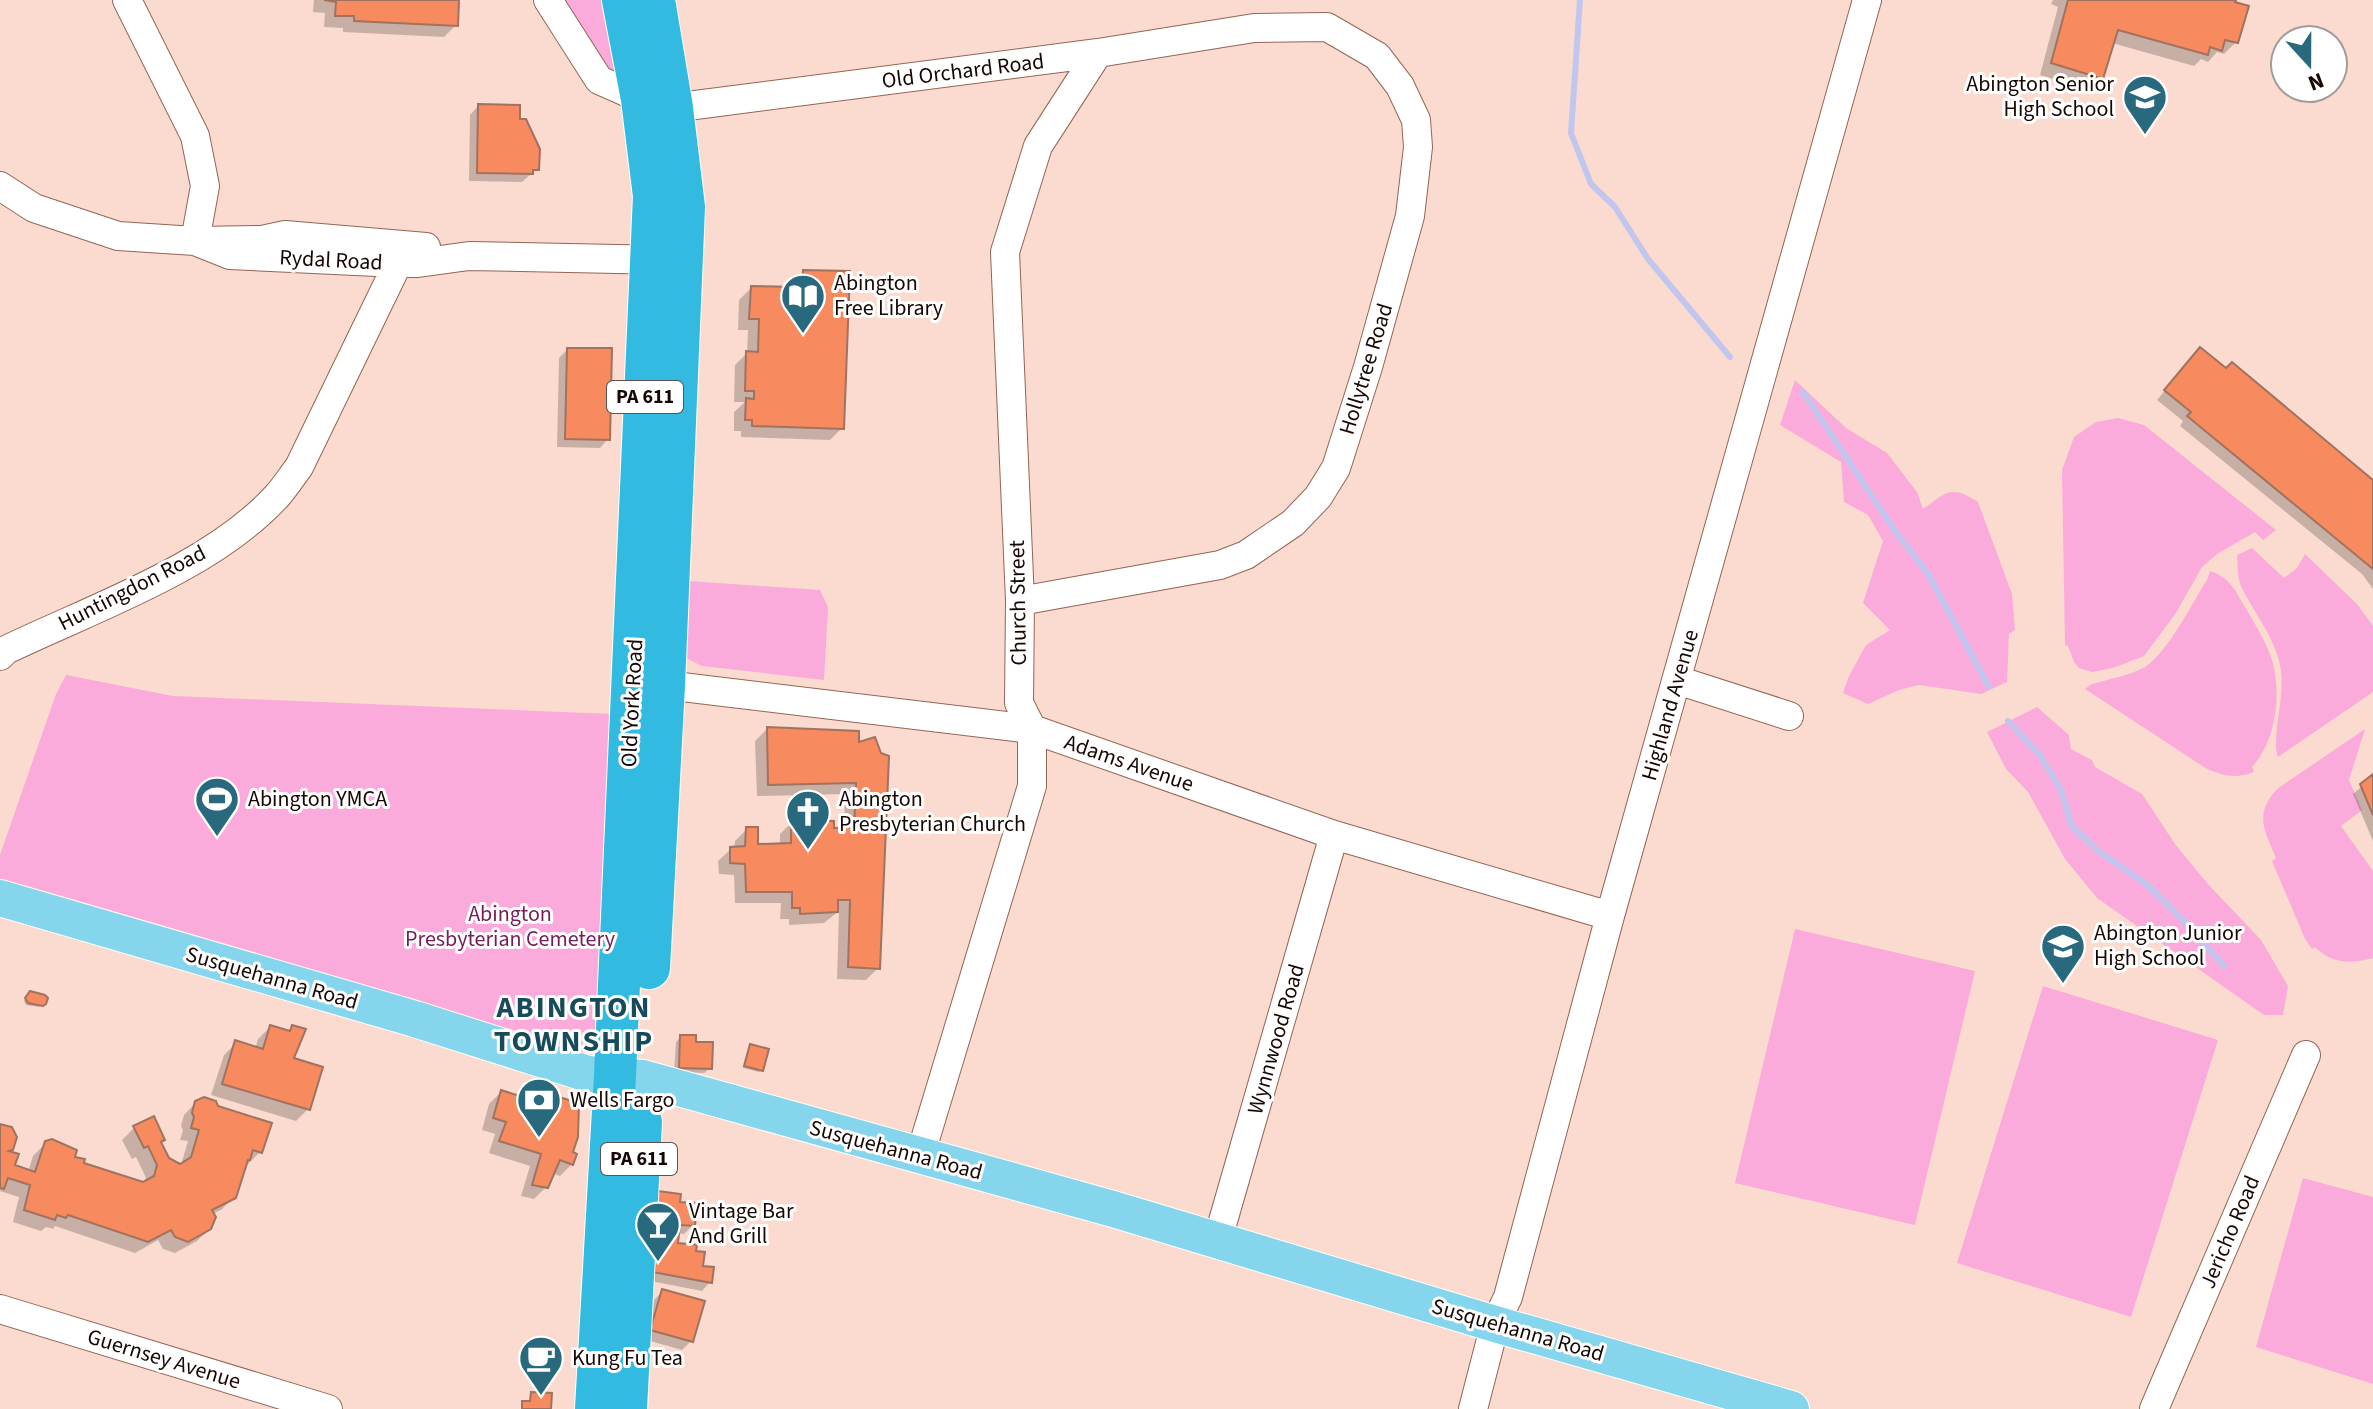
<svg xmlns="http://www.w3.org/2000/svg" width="2373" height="1409" font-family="'Source Sans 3',sans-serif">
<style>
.green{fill:#faabdc}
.shadow{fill:#0003}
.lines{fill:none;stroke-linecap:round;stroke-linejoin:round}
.stream{stroke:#c2c5ee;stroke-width:6}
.building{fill:#f78a5e;stroke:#a07260;stroke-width:2}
.minor-casing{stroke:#936554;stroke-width:30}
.major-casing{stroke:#fff;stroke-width:38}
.highway-casing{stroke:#fff;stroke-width:44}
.minor{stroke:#fff;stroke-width:28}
.major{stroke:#85d6ed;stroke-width:36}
.highway{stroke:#33bae1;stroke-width:42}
.labels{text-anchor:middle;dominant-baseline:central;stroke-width:6;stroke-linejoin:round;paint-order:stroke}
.shield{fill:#fff;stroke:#5d514f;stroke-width:2}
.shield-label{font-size:20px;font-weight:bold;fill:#170703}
.street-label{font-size:22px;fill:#170703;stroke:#fff}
.poi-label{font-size:22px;fill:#170703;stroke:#fff;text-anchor:start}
.park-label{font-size:22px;fill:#751c5b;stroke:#fff}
.district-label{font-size:30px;font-weight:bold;letter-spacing:2px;fill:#174b5b;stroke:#fff}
</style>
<rect width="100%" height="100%" fill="#fbdbcf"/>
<path class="green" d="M564,0H613L623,70L614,73L604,69Z
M1795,380L1846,428L1887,453L1917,492L1923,509C1946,493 1950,484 1978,502L2012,594L2015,630L2009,634L2007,682L1981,694L1919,685L1899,690L1868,704L1843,693L1849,676L1866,645L1890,630L1863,603L1883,541L1868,515L1844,502L1841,462L1780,425Z
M2118,418L2144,425L2276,530L2263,540L2255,532L2217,554L2202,567L2176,613L2144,656L2113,668L2092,672L2079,668L2074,662L2068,646L2065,645L2062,470L2074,437L2096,422Z
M2252,548L2284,578L2297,568L2305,554L2357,604L2373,626V692L2278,757C2271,738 2285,697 2281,671C2277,639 2254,614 2241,586C2237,577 2238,565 2237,555Z
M2210,571C2230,577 2236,592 2247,610C2256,626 2266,642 2272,660C2282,694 2276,741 2252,767L2254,772C2237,779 2223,776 2207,769L2085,689L2090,685C2107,679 2129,676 2145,667C2169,651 2192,603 2208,578Z
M689,581L820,590L828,607L824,680L702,666L688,659L684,648Z
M66,675L173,696L612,714L594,1048L584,1054L0,881V855L56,694Z
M2037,707L2069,735L2071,749L2092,760L2095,767L2142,794L2175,844L2207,883L2261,940L2288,986L2283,1015H2264L2097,898L2065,859L2028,792L2006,769L1987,732Z
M2365,729L2349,780L2362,810L2341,826L2373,871V958C2351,964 2331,964 2315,947L2312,949L2305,939L2272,861L2276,858C2264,830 2254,814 2277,789Z
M1795,929L1975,971L1915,1225L1735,1183Z
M2043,986L2218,1040L2131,1317L1957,1263Z
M2303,1178L2373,1197V1384L2256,1347Z"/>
<path class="shadow" d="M314,0H457L456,25L444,37L343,32V28L324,27L325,13L313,12Z
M2053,0H2234L2236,42L2224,54L2217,52L2208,62L2201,59L2194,66L2112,43L2101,78L2089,90L2040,75L2058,7L2051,4Z
M478,106L518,120L537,169L522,182L469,181L470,115Z
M804,272L842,428L830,440L741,437V431H734V412L745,402H734L735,365L747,353L748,330H738L739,300L751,288L792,289V284Z
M567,350L608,439L600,448L557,447L559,358Z
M2191,359L2373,483V589L2362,574L2180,426L2183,421L2157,400Z
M767,729L857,733L878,968L866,980L837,979L839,911L824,923L789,925V919H780L781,903H735L734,875L719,874L718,861L731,849H734L735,841L747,829L756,846L780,845V834L792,822L832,830H844L845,794L757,796L755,741Z
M2373,777V841L2353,794Z
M28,994L41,1005L39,1007L26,1005L24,1001Z
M270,1027L287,1032L292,1027L291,1060L308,1109L296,1121L211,1095L224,1055L236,1043L255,1049L258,1039Z
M681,1037L694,1044L710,1068L704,1073L674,1072L676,1042Z
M750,1046L761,1070L759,1072L743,1068Z
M529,1090L571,1153L572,1164L560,1176L552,1173L546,1187L534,1199L521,1196L530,1166L489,1153L495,1134L482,1130L489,1104L501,1092L521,1099Z
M196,1102L260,1152L248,1164L244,1163L234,1197L221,1210L212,1214L210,1228L197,1241L175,1253L163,1249L158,1240L135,1253L55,1226L53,1229L46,1227L41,1231L13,1222L19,1197L0,1191V1127L12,1166L28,1172L33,1156L46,1143L81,1164L144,1183L146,1178L136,1157L132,1159L122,1140L134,1128L159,1143L167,1160L181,1165L188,1141L180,1140L183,1130L181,1126L184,1115Z
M678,1203L693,1225L684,1234L677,1233L676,1245L694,1253L710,1282L702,1291L640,1279Z
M662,1292L691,1341L682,1350L643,1339L654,1300Z"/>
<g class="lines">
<path class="stream" d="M1580,0L1571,133L1591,184L1615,207L1648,259L1730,357
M1803,392L1895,531L1928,574L1989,687
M2008,721L2039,754L2060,788L2072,826L2097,850L2146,884L2178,915L2224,966"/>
</g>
<path class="building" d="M324,0H459L458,26L354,21V16H335L336,2Z
M2068,0H2236L2235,2L2249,6L2238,43L2225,40L2222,51L2210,47L2208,55L2118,30L2103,79L2051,63Z
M478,104L520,105V119H526L540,149L539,170H533V174L477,173Z
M803,270L850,271L844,429L752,426V420H745L746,398L754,399V391H745L746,351L758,352L759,319H749L751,286L802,287Z
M2200,347L2226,368L2232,362L2373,480V569L2187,416L2191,412L2164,390Z
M567,348H612L610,440L565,439Z
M767,727L859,731V742L875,737L881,753L889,756L880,969L848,967L850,900H838V912L800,914V908H792V892H746L745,864L730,863V847L745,846L746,827H758V844L791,843V820L834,821V828L854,827L856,783L768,785Z
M2373,774V815L2360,784Z
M30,991L45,995L48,998L46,1004L43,1006L28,1003L25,998Z
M270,1025L290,1031L292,1025L306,1029L294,1058L323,1067L310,1110L222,1084L235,1040L263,1049Z
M680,1035H696V1042H713L712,1069L679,1068Z
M750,1044L769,1049L763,1071L744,1066Z
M529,1088L579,1103L578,1137L573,1152L577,1154L573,1165L560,1160L548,1188L532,1185L541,1154L499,1141L506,1122L493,1118L501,1090L526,1098Z
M204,1097L216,1101L218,1106L272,1123L262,1153L253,1150L250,1160H248L236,1198L212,1210L216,1217L211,1229L188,1242L175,1237L171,1230L148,1242L68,1215L66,1218L57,1215L55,1220L24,1210L30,1185L8,1178L4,1189L0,1188V1124L12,1127L17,1137L13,1150L9,1151L19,1154L15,1165L35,1172L45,1141L52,1139L77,1150L75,1157L85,1159L84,1163L143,1182L154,1176L157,1165L148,1146L144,1148L133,1126L154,1116L165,1140L161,1142L169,1158L180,1164L191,1157L199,1130L191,1128L194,1117L192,1113L195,1101Z
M658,1191L681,1194L680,1202L697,1203L695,1226L680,1225L678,1243L697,1245L696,1251L705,1252L703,1266L714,1267L712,1283L647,1271Z
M662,1289L705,1301L693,1342L650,1330Z
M531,1392L552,1393L551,1409H522V1401H530Z"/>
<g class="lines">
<g class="minor-casing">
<path id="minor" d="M127,0L195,136L205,186L195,241
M548,0L599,80L642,99
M672,108L1098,53L1254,28L1327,27L1377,56L1400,86L1416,120L1418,147L1410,216L1368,367L1336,468L1318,497L1293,523L1246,555L1220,565L1020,601
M0,186L34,208L118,236L195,241L262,240L285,235L426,247
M195,241L230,255L398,263H418L469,256L666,260
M0,656L6,650C93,608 211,568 277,496C285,487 292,476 299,467L398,263
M1677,680L1789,716
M649,683L1032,729L1334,835L1610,916
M920,1156L1032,786V729L1019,703L1020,601L1005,252L1038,146L1098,53
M1217,1242L1334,835
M0,1309L328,1409
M1473,1409L1495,1324L1508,1297L1610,916L1867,0
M2154,1409L2306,1055"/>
</g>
<g class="major-casing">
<path id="major" d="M0,898L415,1019L588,1074L643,1078L1113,1209L1495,1324L1791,1409"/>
</g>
<g class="highway-casing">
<path id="highway" d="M649,968L664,685L684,207L672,108L654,0
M596,1409L615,1075L654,196L642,99L623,0
M626,1409L641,1122"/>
</g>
<use href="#minor" class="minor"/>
<use href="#major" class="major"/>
<use href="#highway" class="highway"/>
</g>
<defs>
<g id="school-pin" transform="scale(2.3)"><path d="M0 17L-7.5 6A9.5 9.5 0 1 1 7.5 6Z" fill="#29697d" stroke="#fff"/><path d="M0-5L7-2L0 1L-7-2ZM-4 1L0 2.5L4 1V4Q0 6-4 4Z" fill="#fff"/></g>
<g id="library-pin" transform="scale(2.3)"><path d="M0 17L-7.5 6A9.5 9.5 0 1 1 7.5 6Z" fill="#29697d" stroke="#fff"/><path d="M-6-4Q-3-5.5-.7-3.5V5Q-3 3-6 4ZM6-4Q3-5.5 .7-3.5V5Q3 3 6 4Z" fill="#fff"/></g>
<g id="stadium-pin" transform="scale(2.3)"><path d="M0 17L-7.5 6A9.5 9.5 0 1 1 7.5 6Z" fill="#29697d" stroke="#fff"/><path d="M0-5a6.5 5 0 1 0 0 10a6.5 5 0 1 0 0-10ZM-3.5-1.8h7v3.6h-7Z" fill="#fff"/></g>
<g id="church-pin" transform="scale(2.3)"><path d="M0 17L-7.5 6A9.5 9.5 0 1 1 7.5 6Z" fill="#29697d" stroke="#fff"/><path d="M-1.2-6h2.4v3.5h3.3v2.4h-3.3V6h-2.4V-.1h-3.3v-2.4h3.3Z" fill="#fff"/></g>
<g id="bank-pin" transform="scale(2.3)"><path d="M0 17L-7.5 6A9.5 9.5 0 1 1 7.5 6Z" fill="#29697d" stroke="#fff"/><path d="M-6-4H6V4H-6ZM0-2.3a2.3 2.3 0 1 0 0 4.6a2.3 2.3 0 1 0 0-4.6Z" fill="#fff"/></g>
<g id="bar-pin" transform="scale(2.3)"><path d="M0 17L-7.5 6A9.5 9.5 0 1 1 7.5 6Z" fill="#29697d" stroke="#fff"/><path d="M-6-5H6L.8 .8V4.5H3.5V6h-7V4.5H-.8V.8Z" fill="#fff"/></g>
<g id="cafe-pin" transform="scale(2.3)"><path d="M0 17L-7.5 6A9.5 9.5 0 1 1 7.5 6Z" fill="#29697d" stroke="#fff"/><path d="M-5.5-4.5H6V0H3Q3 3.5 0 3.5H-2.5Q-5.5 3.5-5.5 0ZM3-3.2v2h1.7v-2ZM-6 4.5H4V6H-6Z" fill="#fff"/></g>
</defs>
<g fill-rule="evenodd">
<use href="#school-pin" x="2145" y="97"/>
<use href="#library-pin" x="803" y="296"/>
<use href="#stadium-pin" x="217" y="799"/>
<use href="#church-pin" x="808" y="812"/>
<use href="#school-pin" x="2063" y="946"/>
<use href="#bank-pin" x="539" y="1100"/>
<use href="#bar-pin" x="658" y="1224"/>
<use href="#cafe-pin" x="541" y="1358"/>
</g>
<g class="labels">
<g class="shield">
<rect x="607" y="381" width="76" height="32" rx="6"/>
<rect x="601" y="1143" width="76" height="32" rx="6"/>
</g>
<g class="shield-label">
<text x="645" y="397">PA 611</text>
<text x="639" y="1159">PA 611</text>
</g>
<g class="street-label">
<text transform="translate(963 71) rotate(-7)">Old Orchard Road</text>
<text transform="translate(331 260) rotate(3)">Rydal Road</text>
<text transform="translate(1366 369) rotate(-73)">Hollytree Road</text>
<text transform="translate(132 588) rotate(-27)">Huntingdon Road</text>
<text transform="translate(1018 603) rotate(-91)">Church Street</text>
<text transform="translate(632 703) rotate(-87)">Old York Road</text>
<text transform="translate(1670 705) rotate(-74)">Highland Avenue</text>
<text transform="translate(1129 763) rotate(19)">Adams Avenue</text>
<text transform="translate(272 978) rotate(16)">Susquehanna Road</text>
<text transform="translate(1276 1039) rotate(-74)">Wynnwood Road</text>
<text transform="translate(896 1150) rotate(15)">Susquehanna Road</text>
<text transform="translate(2230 1232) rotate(-67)">Jericho Road</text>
<text transform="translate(1518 1330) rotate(16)">Susquehanna Road</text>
<text transform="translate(164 1359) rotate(17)">Guernsey Avenue</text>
</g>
<g class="poi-label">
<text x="2114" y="84" text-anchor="end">Abington Senior<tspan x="2114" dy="25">High School</tspan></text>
<text x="834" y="283">Abington<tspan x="834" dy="25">Free Library</tspan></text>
<text x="248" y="799">Abington YMCA</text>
<text x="839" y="799">Abington<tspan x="839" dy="25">Presbyterian Church</tspan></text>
<text x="2094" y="933">Abington Junior<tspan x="2094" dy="25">High School</tspan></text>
<text x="570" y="1100">Wells Fargo</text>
<text x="689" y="1211">Vintage Bar<tspan x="689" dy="25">And Grill</tspan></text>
<text x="572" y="1358">Kung Fu Tea</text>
</g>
<g class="park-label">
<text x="510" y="914">Abington<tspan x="510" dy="25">Presbyterian Cemetery</tspan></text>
</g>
<g class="district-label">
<text x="574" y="1007">ABINGTON<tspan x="574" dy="34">TOWNSHIP</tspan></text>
</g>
</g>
<g transform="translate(2309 64) rotate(159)"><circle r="38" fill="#ffffff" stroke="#a29c9a" stroke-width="2"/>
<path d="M0-6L14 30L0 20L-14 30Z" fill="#29697d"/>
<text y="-12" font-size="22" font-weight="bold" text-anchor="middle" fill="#170703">N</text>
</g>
</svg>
